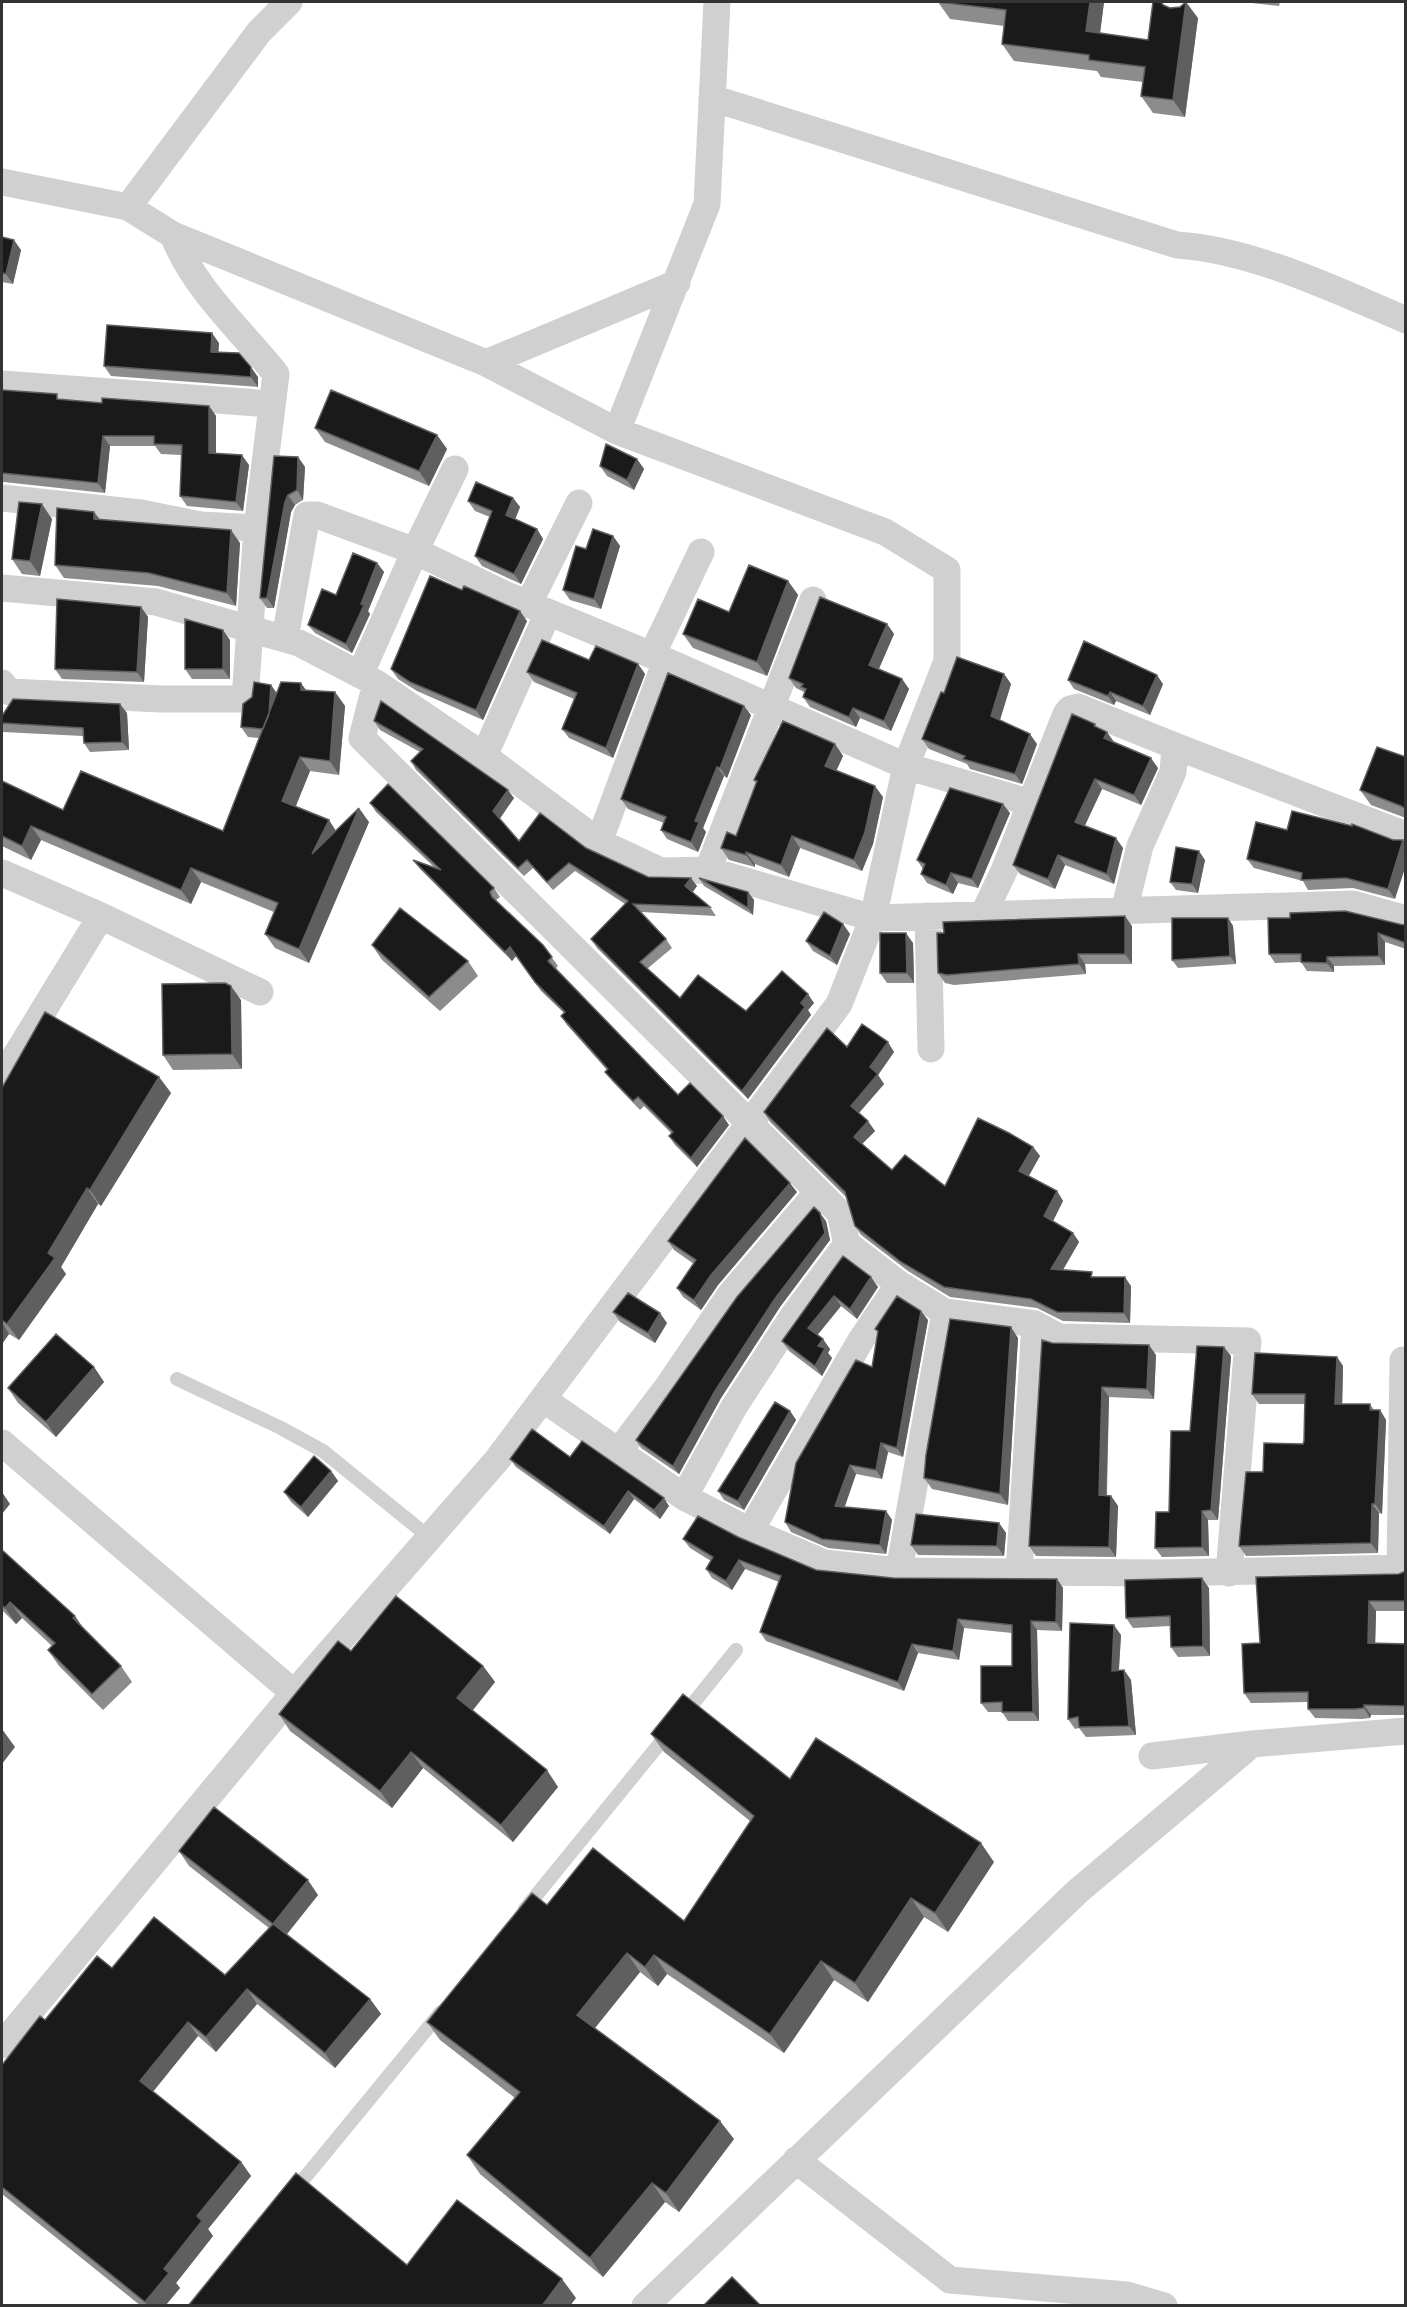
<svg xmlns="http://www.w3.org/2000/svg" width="1407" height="2307" font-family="Signika,sans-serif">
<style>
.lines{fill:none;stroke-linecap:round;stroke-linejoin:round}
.lane{stroke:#d0d0d0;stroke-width:14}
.street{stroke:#d0d0d0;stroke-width:27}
.wall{fill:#8c8c8c}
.shaded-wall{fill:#5f5f5f}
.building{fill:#1a1a1a;stroke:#5f5f5f;stroke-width:1.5}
</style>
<rect width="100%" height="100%" fill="#fff"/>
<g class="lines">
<path class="lane" d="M177,1379L279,1427L323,1451L429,1537
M683,1716L736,1650
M525,1909L670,1731
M293,2192L441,2012"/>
<path class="street" d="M712,98L1177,245C1253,250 1336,290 1406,320
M2,182L128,207L173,235L486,363L617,431L885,532L947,570V661L906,766L873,918L839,1004L497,1460L294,1693L2,2045
M128,207L259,32L289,2
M486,363L677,283
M2,384L271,404
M617,431L707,204L717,2
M2,498L141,513L201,525L257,528
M2,588L156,602L299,643L376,683L484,756L599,842L661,871L708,870L873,918L1353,904L1406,919
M528,605L579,503
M285,638L307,515H317L415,551L504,594L666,661L906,766L1031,803
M652,655L701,552
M360,675L415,551L455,469
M2,683L9,692L161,699H245L257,528L276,374C239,328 195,290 173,235
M376,683L362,738L840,1213L847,1244L899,1284L945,1312L1035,1324L1059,1337L1248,1341L1229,1573
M1175,746L1406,835
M484,756L548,613
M599,842L666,661
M708,870L813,600
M2,873L101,916L260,992
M983,915L1004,871L1066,714L1070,709L1078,707L1175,746L1173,772L1140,846L1124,911
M928,916L931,1049
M2,1078L101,916
M543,1399L684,1497L750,1531L824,1563L899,1571L1160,1573L1406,1568
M2,1443L294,1693
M619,1451L666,1389L730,1295L818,1192
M684,1497L734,1407L793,1316L847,1244
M750,1531L861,1340L899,1284
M1400,1568L1403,1360
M899,1571L945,1312
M1019,1572L1035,1324
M1152,1756L1252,1744L1406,1731
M796,2160L950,2280L1127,2295L1164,2306
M645,2306L1077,1892L1252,1744"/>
</g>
<path class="wall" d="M938,2H1104L1100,33L1148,40L1153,2H1162L1165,6L1170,8L1198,18L1185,117L1153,113L1141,96L1143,82L1101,77L1097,71L1014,61L1002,44L1004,26L950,19Z
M1243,2H1280L1279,6Z
M2,237L21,250L13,284L2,282Z
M219,343L218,352L258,377V387L111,376L104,366Z
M2,390L61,400L102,403L209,406L216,416V453L249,465L243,511L187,506L180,496L182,455L161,454L155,446H110L105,493L4,482L2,483Z
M315,428L437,435L447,449L429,486L325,442Z
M298,457L305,467L303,500L295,505L291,512L274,608H267L260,598Z
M637,459L644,469L634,490L607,476L600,466Z
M513,498L520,507L515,519L537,529L543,539L521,584L482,566L475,556L490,517L475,511L468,501Z
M94,512L100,519L240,543L236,606L158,586L64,578L55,565Z
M52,519L40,576L22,574L12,559Z
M613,536L620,546L601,609L570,600L563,590L586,549Z
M377,563L384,572L368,611L370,614L352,653L315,633L308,625L336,595Z
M788,581L798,595L767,676L693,648L683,634L729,612Z
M141,607L148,617L144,682L62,679L55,669Z
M527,621L483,720L417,691L398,679L391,669Z
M887,624L894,634L879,669L902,679L909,689L891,731L860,718L856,727L810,707L803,697L804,692L796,688L789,678Z
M230,640V679H192L185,669Z
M589,660L638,664L645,674L613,758L569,738L562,729L574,699L534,682L527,672Z
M1004,674L1011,684L1000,720L1037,744L1022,784L970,769L967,764L929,749L922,739L944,693Z
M1068,680L1163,684L1150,715L1116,701L1114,705L1074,689Z
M271,685L277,694L306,690L335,692L345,706L339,775L310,771L296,806L336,831L369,822L309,963L275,948L265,934L274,912L201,882L191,904L41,840L31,860L2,846V781L63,810L223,831L259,738L248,737L241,727Z
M127,713L129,750L90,752L84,743L83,736L3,732L2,730V716Z
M751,715L727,778L724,776L703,828L706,832L698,852L667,839L661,830L664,823L628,809L621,799Z
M374,721L514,798L499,819L519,841L586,848L648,877L697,886L693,892L710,907L716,916L641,912L666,939L672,948L647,969L680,998L746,1011L814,1003L808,1010L811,1015L748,1099L597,948L591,939L625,904L575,871L553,890L533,868L524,876L416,770L411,761L420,752L380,730Z
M1095,724L1098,728L1113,742L1158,768L1141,805L1102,789L1084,826L1123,848L1114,884L1065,865L1055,889L1020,874L1013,865Z
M835,744L843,756L836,771L883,797L873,844L862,871L800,848L789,877L755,864V867L729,860L721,848L736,836L756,783L754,780Z
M1406,757V818L1371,805L1360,790Z
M370,803L494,888L500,897L496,900L543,945L558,966L556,968L678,1095L729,1125L697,1167L675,1145L669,1136L671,1133L644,1106L640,1110L612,1081L605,1072L607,1070L567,1025L561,1016L564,1013L541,991L516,956L512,961L420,869L413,860L435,868L376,812Z
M1010,813L978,888L958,883L953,894L927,883L921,874L923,869L917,860Z
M1352,826L1395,899L1353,888L1308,890L1303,881L1254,868L1247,859L1287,830Z
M1205,860L1198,893L1176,890L1170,882Z
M699,878L748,892L754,900L753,915L704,886Z
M1228,918L1233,926L1236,964L1178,968L1172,960Z
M1406,923V949L1385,942V965L1334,966V972L1307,971L1301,962L1275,963L1269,954L1403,925Z
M843,924L850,934L837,965L813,951L806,941Z
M1132,926V964H1085L1086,974L954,985L945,983L938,973Z
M913,943L914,983H887L880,973Z
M372,945L468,961L478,976L440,1011L382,960Z
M241,1000L242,1069L173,1070L163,1055Z
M847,1047L894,1052L878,1075L884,1084L859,1113L875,1131L862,1144L892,1170L945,1186L1033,1147L1040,1156L1028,1176L1057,1191L1063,1201L1053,1221L1073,1233L1079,1242L1063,1270L1095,1277L1131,1286L1130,1323L1063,1321L1037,1308L950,1297L908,1271L861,1235L855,1226L846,1197L770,1122L764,1112Z
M159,1077L171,1093L101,1206L98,1204L61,1267L66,1274L19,1340L9,1334L2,1344V1088Z
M797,1192L718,1285L701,1310L683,1297L677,1288L694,1264L674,1250L668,1241Z
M826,1221L830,1240L780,1307L721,1398L679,1474L641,1448L636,1440Z
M843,1256L878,1287L857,1319L841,1306L817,1335L830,1349L828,1353L832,1358L822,1376L789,1351L782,1341Z
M613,1312L667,1323L655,1343L620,1322Z
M928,1320L903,1457L888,1452L882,1479L856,1474L844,1507L886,1511L892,1520L886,1554L828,1548L791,1532L785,1522L872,1367L878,1333L875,1329Z
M1018,1338L1008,1505L932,1489L924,1478Z
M1052,1343L1156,1355L1154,1399L1109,1397L1107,1496H1111L1118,1506L1116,1557L1036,1556L1029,1546Z
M1231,1356L1218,1520H1208L1209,1556L1162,1557L1155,1548L1169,1512L1190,1431Z
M1337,1357L1343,1366L1342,1404H1370L1374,1410H1380L1386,1420L1382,1514L1379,1513L1378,1553L1246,1556L1239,1546L1263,1472L1303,1444L1304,1441L1305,1404H1259L1252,1394Z
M94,1367L104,1382L56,1437L18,1403L8,1388Z
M790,1411L796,1420L744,1510L724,1500L718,1491Z
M570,1457L669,1506L660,1519L634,1499L610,1534L516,1467L510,1459Z
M331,1471L338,1481L308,1517L291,1502L284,1492Z
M999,1523L1006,1533L1004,1556L918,1555L911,1545Z
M738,1537L816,1570L893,1578L1057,1579L1063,1588L1062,1631L1037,1630L1039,1721H1008L1002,1712H988L981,1703L1012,1666V1633L964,1628L959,1660L918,1653L904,1691L766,1641L760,1632L779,1582L745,1569L732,1590L712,1578L706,1569L711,1561L690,1548L683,1539Z
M2,1550L121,1666L132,1682L103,1710L59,1666L48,1650L52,1646L22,1618L16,1624L2,1610Z
M1406,1571V1611H1376L1375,1643L1406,1644V1715H1371L1370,1718L1362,1719L1315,1718L1308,1709V1702L1251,1703L1244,1693L1260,1643Z
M1209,1588L1210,1656L1178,1657L1171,1647L1170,1626L1133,1628L1126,1618Z
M1121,1635L1119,1670H1124L1131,1680L1136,1735L1086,1737L1079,1728L1075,1729L1068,1719Z
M351,1651L483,1666L495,1682L473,1710L558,1787L513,1842L423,1768L392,1808L290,1731L279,1714Z
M651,1734L790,1779L994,1862L948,1932L924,1917L868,2002L834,1980L784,2053L667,1974L658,1986L640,1972L595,2028L734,2139L679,2212L665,2202L603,2277L480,2174L467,2155L515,2098L440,2040L427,2022L547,1905L684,1921L750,1821L664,1752Z
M179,1851L318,1895L287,1934L370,1999L381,2014L335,2068L257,2004L216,2052L198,2036L153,2092L241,2162L251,2176L208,2229L213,2236L176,2283L180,2288L165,2306H141L2,2194V2065L45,2020L112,1968L225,1975L269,1928L189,1866Z"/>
<path class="shaded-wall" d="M1090,2H1104L1098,49L1086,31Z
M1186,2L1198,18L1185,117L1173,100Z
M14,240L21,250L13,284L6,274Z
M212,333L219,343L218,362L211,352Z
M251,367L258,377V387L251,377Z
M209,406L216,416V463L209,453Z
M437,435L447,449L429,486L419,471Z
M103,436L110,446L105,493L98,483Z
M242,455L249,465L243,511L236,502Z
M298,457L305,467L303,500L297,490Z
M637,459L644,469L634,490L627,480Z
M288,495L295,505L291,512L274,608L267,598L285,502Z
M513,498L520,507L513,525L506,515Z
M42,504L52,519L40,576L30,561Z
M94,512L103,525L94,519Z
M537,529L543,539L521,584L514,574Z
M231,530L240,543L236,606L227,593Z
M613,536L620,546L601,609L594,599Z
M377,563L384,572L368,611L370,614L352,653L346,644L361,604Z
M788,581L798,595L767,676L757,662Z
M141,607L148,617L144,682L137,672Z
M520,611L527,621L483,720L476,710Z
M887,624L894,634L876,675L869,665Z
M223,630L230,640V679L223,669Z
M638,664L645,674L613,758L606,748Z
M1004,674L1011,684L998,726L991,716Z
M1157,675L1163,684L1150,715L1143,706Z
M902,679L909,689L891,731L884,721Z
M301,683L311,697L301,690Z
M271,685L278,695L268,729Z
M335,692L345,706L339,775L330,761Z
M1110,692L1116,701L1114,705L1108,696Z
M120,704L127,713L129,750L122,742Z
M744,706L751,715L727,778L720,768Z
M853,708L860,718L856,727L849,717Z
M1107,732L1114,742L1104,738Z
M1030,734L1037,744L1022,784L1015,774Z
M835,744L843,756L833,778L825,766Z
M300,757L310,771L292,815L282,801Z
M1151,758L1158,768L1141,805L1134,795Z
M717,767L724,776L703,828L706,832L698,852L691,842L695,821Z
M1095,779L1102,789L1082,832L1075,822Z
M875,786L883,797L873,844L862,871L854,860Z
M508,790L514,798L499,820L493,811Z
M1003,804L1010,813L978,888L972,879Z
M359,808L369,822L309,963L299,949Z
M329,820L338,834L312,854Z
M31,826L41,840L31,860L22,846Z
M792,836L800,848L789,877L781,865Z
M1116,838L1123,848L1114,884L1107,874Z
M1403,840L1406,843V865L1395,899L1388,889Z
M1199,851L1205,860L1198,893L1192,884Z
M746,852L755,864V867L746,855Z
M1058,855L1065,865L1055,889L1048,879Z
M191,868L201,882L191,904L181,890Z
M951,873L958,883L953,894L946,885Z
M691,878L697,886L691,894L685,886Z
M748,892L754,900L753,915L748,908Z
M1125,916L1132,926V964L1125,954Z
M1228,918L1233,926L1236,964L1230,956Z
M843,924L850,934L837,965L830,956Z
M906,933L913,943L914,983L907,973Z
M1378,933L1385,942V965L1379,956Z
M510,947L516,956L512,961L505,952Z
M1078,954L1085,964L1086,974L1079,964Z
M1327,957L1334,966V972L1327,963Z
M231,986L241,1000L242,1069L232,1054Z
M808,994L814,1003L808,1010L811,1015L748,1099L742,1091L801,1003Z
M888,1042L894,1052L878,1075L884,1084L857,1115L851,1106L870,1067Z
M159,1077L171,1093L101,1206L90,1190Z
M723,1116L729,1125L697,1167L691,1158Z
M868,1121L875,1131L860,1146L854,1137Z
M1033,1147L1040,1156L1026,1181L1019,1171Z
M790,1183L797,1192L718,1285L701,1310L694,1300L711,1275Z
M87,1188L98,1204L61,1267L66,1274L19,1340L7,1324Z
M1057,1191L1063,1201L1051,1225L1044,1216Z
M820,1213L826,1221L830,1240L780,1307L721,1398L679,1474L673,1466L715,1391Z
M1073,1233L1079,1242L1058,1278L1051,1269Z
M871,1277L878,1287L857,1319L850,1309Z
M1125,1277L1131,1286L1130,1323L1124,1313Z
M834,1296L841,1306L815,1338L808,1328Z
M921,1311L928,1320L903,1457L897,1448Z
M660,1313L667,1323L655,1343L648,1333Z
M2,1322L9,1334L2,1344Z
M1011,1327L1018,1338L1008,1505L1000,1494Z
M823,1339L830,1349L828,1353L832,1358L822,1376L815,1366L818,1346Z
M1149,1345L1156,1355L1154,1399L1147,1389Z
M1224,1347L1231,1356L1218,1520L1211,1510Z
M1337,1357L1343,1366L1342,1413L1335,1404Z
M94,1367L104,1382L56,1437L46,1422Z
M1102,1387L1109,1397L1106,1505L1099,1495Z
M1380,1410L1386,1420L1382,1514L1375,1504Z
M790,1411L796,1420L744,1510L738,1501Z
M881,1443L888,1452L882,1479L876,1470Z
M850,1465L856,1474L842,1515L835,1506Z
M331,1471L338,1481L308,1517L301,1507Z
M628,1491L634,1499L610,1534L604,1526Z
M2,1492L10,1504L2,1514Z
M1111,1496L1118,1506L1116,1557L1109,1547Z
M664,1498L669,1506L660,1519L654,1510Z
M1372,1504L1379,1513L1378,1553L1371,1543Z
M886,1511L892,1520L886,1554L880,1545Z
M1202,1511L1208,1520L1209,1556L1202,1547Z
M999,1523L1006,1533L1004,1556L997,1546Z
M739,1560L745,1569L732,1590L726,1581Z
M1202,1578L1209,1588L1210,1656L1203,1646Z
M1057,1579L1063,1588L1062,1631L1056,1622Z
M1369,1601L1376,1611L1375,1653L1368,1643Z
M10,1602L22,1618L16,1624L5,1608Z
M75,1616L86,1632L73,1618Z
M958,1619L964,1628L959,1660L953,1651Z
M1031,1621L1037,1630L1039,1721L1033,1712Z
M1114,1625L1121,1635L1118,1681L1112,1671Z
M912,1644L918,1653L904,1691L898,1682Z
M483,1666L495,1682L469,1715L457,1698Z
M1124,1670L1131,1680L1136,1735L1129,1726Z
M1364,1705L1371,1715L1370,1718L1364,1708Z
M2,1729L15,1747L2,1764Z
M411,1752L423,1768L392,1808L380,1791Z
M547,1770L558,1787L513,1842L501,1825Z
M981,1843L994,1862L948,1932L935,1913Z
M308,1880L318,1895L283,1939L273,1924Z
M911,1898L924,1917L868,2002L855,1983Z
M627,1953L640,1972L590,2034L577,2015Z
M654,1955L667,1974L658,1986L645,1967Z
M821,1961L834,1980L784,2053L770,2034Z
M247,1989L257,2004L216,2052L206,2037Z
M370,1999L381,2014L335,2068L325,2053Z
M188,2022L198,2036L150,2095L140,2081Z
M720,2121L734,2139L679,2212L666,2193Z
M241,2162L251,2176L208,2229L213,2236L176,2283L180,2288L165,2306H148L145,2302L164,2269L197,2216Z
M652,2183L665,2202L603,2277L590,2258Z
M562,2279L576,2298L570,2306H542Z"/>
<path class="building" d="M938,2H1090L1086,31L1148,40L1153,2H1161L1163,5L1170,8L1180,7L1186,2L1173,100L1141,96L1145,67L1089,60V55L1002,44L1006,10Z
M2,237L14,240L6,274L2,273Z
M107,325L212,333L211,352L239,353L251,367V377L104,366Z
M2,390L57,394V399L102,403V398L209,406V453L242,455L236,502L180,496L182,445L154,444V436H103L98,483L2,473Z
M331,390L437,435L419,471L315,428Z
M606,444L637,459L627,480L600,466Z
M274,456L298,457L297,490L288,495L285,502L267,598H260Z
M476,482L513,498L506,515L537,529L514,574L475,556L492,511L468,501Z
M19,502L42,504L30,561L12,559Z
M57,508L94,512V519L231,530L227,593L149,573L55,565Z
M593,529L613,536L594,599L563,590L576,546L586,549Z
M353,553L377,563L361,604L364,605L346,644L308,625L322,589L336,595Z
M749,565L788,581L757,662L683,634L698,599L729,612Z
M430,576L462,590L464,586L520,611L476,710L410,682L391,669Z
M820,597L887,624L869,665L902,679L884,721L853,708L849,717L803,697L806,689L801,687L803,684L789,678Z
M57,599L141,607L137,672L55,669Z
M185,619L223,630V669H185Z
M542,640L589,660L596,646L638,664L606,748L562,729L577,693L527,672Z
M1084,641L1157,675L1143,706L1110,692L1108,696L1068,680Z
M957,657L1004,674L991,716L1030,734L1015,774L963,759L965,756L922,739L941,692L944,693Z
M668,673L744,706L720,768L717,767L695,821L699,822L691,842L661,830L666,817L621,799Z
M254,682L271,685L269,714L263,729L241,727L243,704L252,697Z
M281,682L301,683V690L335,692L330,761L300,757L282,801L329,820L312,854L359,808L299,949L265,934L278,903L191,868L181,890L31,826L22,846L2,836V781L63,810L81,771L223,831Z
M13,699L120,704L122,742L84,743L83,728L2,723V716Z
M381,701L508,790L493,811L519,841L540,813L586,848L648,877L691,878L685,886L710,907L633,904L666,939L640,962L680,998L698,975L746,1011L782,971L808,994L801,1003L805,1007L742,1091L591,939L628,901L569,863L547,882L527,860L518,868L411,761L423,749L374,721Z
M1072,714L1095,724L1094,726L1107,732L1104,738L1151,758L1134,795L1095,779L1075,822L1116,838L1107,874L1058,855L1048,879L1013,865Z
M783,721L835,744L825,766L875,786L865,832L854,860L792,836L781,865L746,852V855L721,848L727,832L736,836L757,781L754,780Z
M1377,747L1406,757V809L1401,806L1360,790Z
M388,784L494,888L490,892L492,897L543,945L552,957L548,961L678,1095L690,1083L723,1116L691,1158L669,1136L673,1132L638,1097L633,1101L605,1072L608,1069L561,1016L565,1012L535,982L510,947L505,952L413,860L441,870L370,803Z
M950,788L1003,804L972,879L951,873L946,885L921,874L925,864L917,860Z
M1292,811L1352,826V824L1393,840H1403L1388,889L1346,878L1301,880L1302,873L1247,859L1256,822L1287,830Z
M1176,847L1199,851L1192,884L1170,882Z
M699,878L748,892V908Z
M400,908L468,961L429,997L372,945Z
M1345,911L1403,925L1406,923V943L1378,933L1379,956L1327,957V963L1301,962V954H1269L1268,918H1290V913Z
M824,912L843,924L830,956L806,941Z
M1125,916V954H1078L1079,964L947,975L938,973L937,933H944L943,922Z
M1172,918H1228L1230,956L1172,960Z
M880,933H906L907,973H880Z
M225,983L231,986L232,1054L163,1055L162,984Z
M45,1012L159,1077L90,1190L87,1188L48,1253L55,1258L7,1324L2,1320V1088Z
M862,1024L888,1042L870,1067L878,1074L851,1106L868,1121L854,1137L892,1170L905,1155L945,1186L978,1118L1009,1133L1033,1147L1019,1171L1057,1191L1044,1216L1073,1233L1051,1269L1092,1272L1091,1277H1125L1124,1313L1057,1312L1031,1299L944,1287L901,1262L855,1226L845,1192L764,1112L827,1028L847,1047Z
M745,1138L790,1183L711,1275L694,1300L677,1288L696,1260L668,1241Z
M814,1207L820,1213L825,1233L774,1300L715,1391L673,1466L636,1440L737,1297Z
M843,1256L871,1277L850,1309L834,1296L808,1328L823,1339L818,1346L825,1348L815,1366L782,1341Z
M628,1293L660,1313L648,1333L613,1312Z
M897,1296L921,1311L897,1448L881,1443L876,1470L850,1465L835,1506L886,1511L880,1545L822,1539L785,1522L796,1463L856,1360L872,1367L878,1331L875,1329Z
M950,1319L1011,1327L1000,1494L924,1478L926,1455Z
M56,1334L94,1367L46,1422L8,1388Z
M1042,1340L1052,1343L1149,1345L1147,1389L1102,1387L1099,1495L1111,1496L1109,1547L1029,1546Z
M1197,1346L1224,1347L1211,1510L1202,1511V1547L1155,1548L1156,1512H1169L1171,1431H1190Z
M1255,1353L1337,1357L1335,1404H1370V1410H1380L1375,1504H1372L1371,1543L1239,1546L1246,1472H1263L1264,1443L1303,1444L1304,1441L1305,1394H1252Z
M775,1402L790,1411L738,1501L718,1491Z
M532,1429L570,1457L582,1441L664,1498L654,1510L628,1491L604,1526L510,1459Z
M314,1456L331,1471L301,1507L284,1492Z
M916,1514L999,1523L997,1546L911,1545Z
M698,1516L738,1537L816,1570L893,1578L1057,1579L1056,1622L1031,1621L1033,1712H1002V1702L981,1703V1666H1012V1625L958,1619L953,1651L912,1644L898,1682L760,1632L781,1576L739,1560L726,1581L706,1569L713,1557L683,1539Z
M2,1550L75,1616L73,1618L121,1666L92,1694L48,1650L55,1643L10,1602L5,1608L2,1605Z
M1406,1571V1601H1369L1368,1643L1406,1644V1706L1364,1705V1708L1355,1709H1308V1692L1244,1693L1242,1644L1260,1643L1256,1577L1399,1574Z
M1202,1578L1203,1646L1171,1647L1170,1616L1126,1618L1125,1580Z
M396,1596L483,1666L457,1698L547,1770L501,1825L411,1752L380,1791L279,1714L338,1641L351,1651Z
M1070,1623L1114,1625L1112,1671L1124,1670L1129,1726L1079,1727L1078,1717L1068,1719Z
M683,1694L790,1779L816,1738L981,1843L935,1913L911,1898L855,1983L821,1961L770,2034L654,1955L645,1967L627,1953L577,2015L720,2121L666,2193L652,2183L590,2258L467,2155L520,2092L427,2022L532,1893L547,1905L593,1848L684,1921L754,1816L651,1734Z
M214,1807L308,1880L273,1924L179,1851Z
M154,1917L225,1975L273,1924L370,1999L325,2053L247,1989L206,2037L188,2022L140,2081L241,2162L197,2216L202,2221L164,2269L169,2273L145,2302L2,2187V2065L40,2016L45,2020L97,1956L112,1968Z
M296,2173L407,2265L457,2200L562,2279L542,2306H188Z
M732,2277L761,2306H703Z"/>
<rect width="1407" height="2307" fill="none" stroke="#333333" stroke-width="6"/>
</svg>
